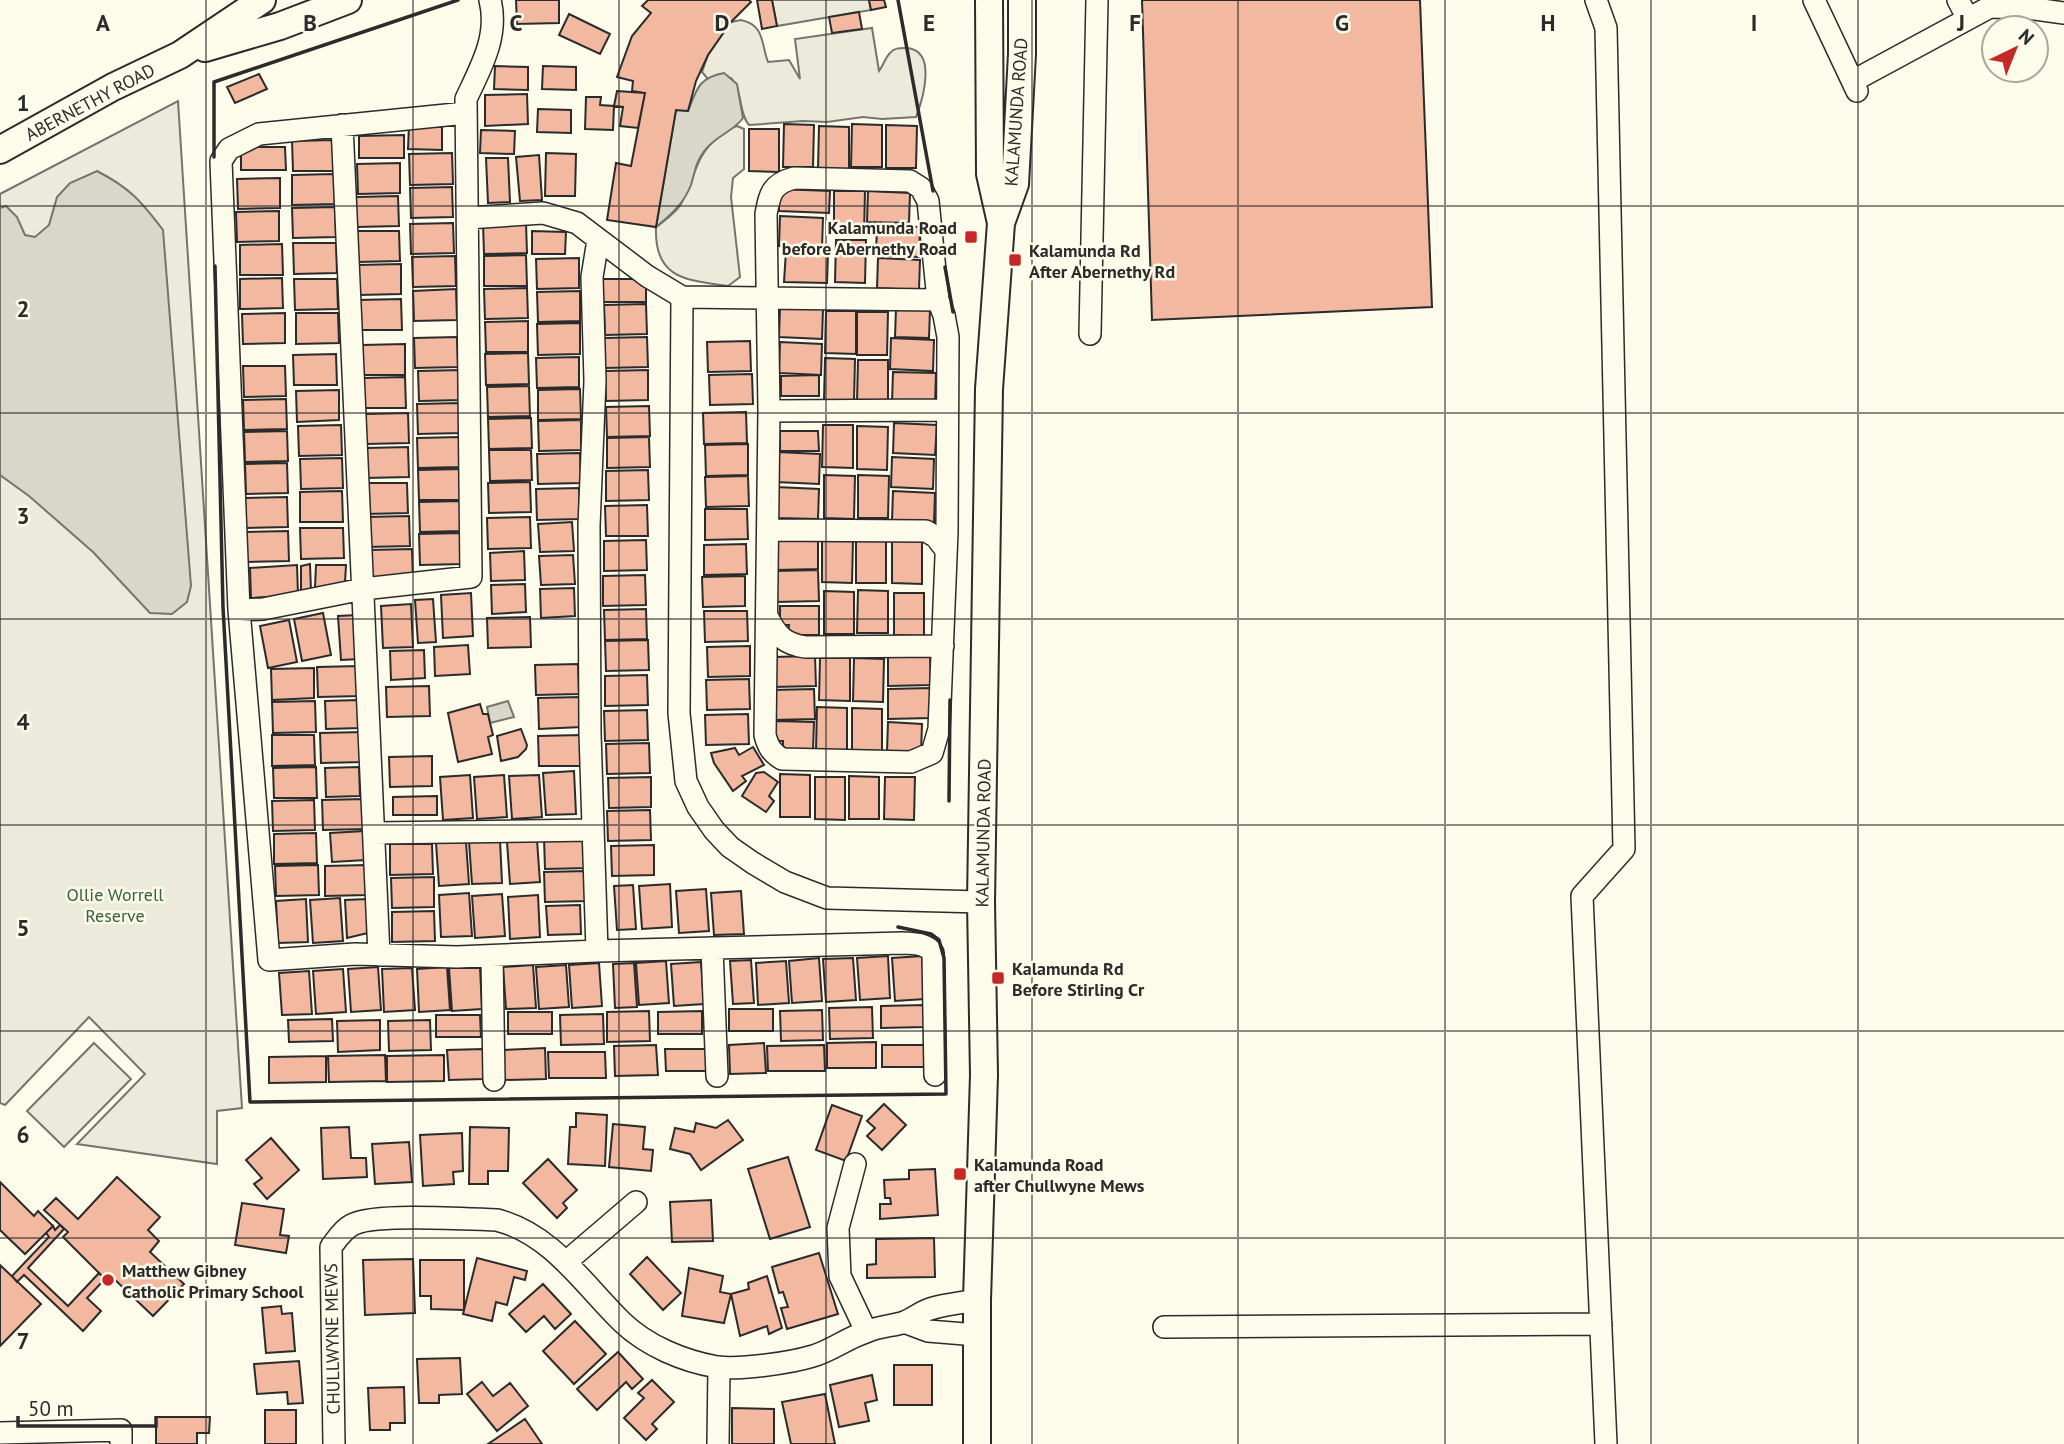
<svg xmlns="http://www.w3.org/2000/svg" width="2064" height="1444" font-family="'PT Sans',sans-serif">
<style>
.green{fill:#ecebdb;stroke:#74746e;stroke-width:2}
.water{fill:#d8d7c9;stroke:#74746e;stroke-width:2}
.building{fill:#f2b8a0;stroke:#2b2b2b;stroke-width:2}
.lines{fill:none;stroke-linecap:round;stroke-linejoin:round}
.minor-casing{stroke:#2b2b2b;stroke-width:24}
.major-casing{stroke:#2b2b2b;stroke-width:30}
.minor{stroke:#fdfbea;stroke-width:21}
.major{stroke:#fdfbea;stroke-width:26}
.wall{stroke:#2b2b2b;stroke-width:3.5}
.grid{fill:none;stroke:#2b2b2b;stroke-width:2;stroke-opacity:0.55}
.poi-dot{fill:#c62828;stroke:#fdfbea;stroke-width:2.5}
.labels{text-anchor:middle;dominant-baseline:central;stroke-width:5;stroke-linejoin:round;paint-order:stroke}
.street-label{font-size:18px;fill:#2b2b2b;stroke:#fdfbea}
.poi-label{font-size:18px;font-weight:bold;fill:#2b2b2b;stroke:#fdfbea;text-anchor:start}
.park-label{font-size:18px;fill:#34623c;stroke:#fdfbea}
.grid-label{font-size:23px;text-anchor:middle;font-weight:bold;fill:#2b2b2b;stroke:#fdfbea;stroke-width:5;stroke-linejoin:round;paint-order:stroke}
</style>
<rect width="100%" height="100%" fill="#fdfbea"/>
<path class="green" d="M772,0H869L871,10L777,26Z
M741,20C765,25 761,44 768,62L789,60L800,79L795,39L872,28L879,71C883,66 885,58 890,53C894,48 899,48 905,48C938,48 923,99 916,117L882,119L863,117L827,122L803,121L749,125C738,112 743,91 731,78H707L702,72L708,55L731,22Z
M178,101L242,1108L217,1111V1164L77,1144L145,1074L89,1017L5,1105L0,1103V194Z
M737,126L744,129V169L733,178L731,197L740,277L728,286C686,280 654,279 656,227C665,220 675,214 681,204C695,179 694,157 718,137C724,133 730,128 737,126Z
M94,1043L131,1079L64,1147L27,1111Z"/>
<path class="water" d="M724,73L737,84L743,118C734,131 716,136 705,150C696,161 695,172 691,185C684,203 671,215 656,227L676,110L688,111C697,89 698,78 724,73Z
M97,171C130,188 141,201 163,230L191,586L187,602L172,614L150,613L93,552L29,496L0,475V208L6,206L17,217L25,235L35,237L49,225L57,197L70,183Z
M508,701L514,717L490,723L487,707Z"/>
<path class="building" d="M516,0H559V23L517,24Z
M648,0H749L751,2L731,22L708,55L696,81L688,111L676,110L656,227L607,220L616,163L631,166L645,93L632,91L633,81L617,77L632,36L651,13L642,6Z
M757,0H772L777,26L762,29Z
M869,0H884L886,7L871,10Z
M1142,0H1420L1432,307L1152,320Z
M859,12L862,29L832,33L829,17Z
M569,14L610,34L600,54L559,35Z
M495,66L528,67V90L494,89Z
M543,66L576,67V90L542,89Z
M259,74L267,89L235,103L227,87Z
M617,91L645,93L638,128L620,126L623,107L614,106Z
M527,94L528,124L485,126V95Z
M586,97H601L600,105L614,106L613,130L585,129Z
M538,109L571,110V133L537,132Z
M784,124L814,125L813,167H783Z
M852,124L882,125V167H851Z
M886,125L917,126L916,168H886Z
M409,126L442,127V150L408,149Z
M819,126L849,127V169H818Z
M749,129H779V172L749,171Z
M481,130L515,131L514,154L480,153Z
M404,135V158H359V136Z
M335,140L336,171H293L292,141Z
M241,147H285L286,170H241Z
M452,153L453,184L410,185L409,154Z
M546,153L576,154L575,196H545Z
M539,155L542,200L520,201L516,157Z
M486,158H508L510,202L488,203Z
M400,163V193L358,194L357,164Z
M334,174L335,204L292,205V175Z
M280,178V208L238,209L237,179Z
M452,187L453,217L411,218L410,188Z
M779,189L830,191L829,213L779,211Z
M834,191H865L864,234H834Z
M868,191L910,193L909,223L867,222Z
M398,196L399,226L356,227V197Z
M335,207L336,237L293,238L292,208Z
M279,211V241L237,242L236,212Z
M780,216L823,218L822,248L779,246Z
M453,223L454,253L411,254L410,224Z
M526,223L527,253L484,254L483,224Z
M877,225L920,227L919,257L876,255Z
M356,231H399L400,261L357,262Z
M532,231L566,232L565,254H532Z
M836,240H866L865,283L835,282Z
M293,243H336L337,273L294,274Z
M282,244L283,275H240V245Z
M786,251L828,253L827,283L784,282Z
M526,255L527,286H484V256Z
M455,256L456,286L413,287L412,257Z
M579,258V288L537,289L536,259Z
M878,258L920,260L919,290L877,288Z
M401,264V294L359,295L358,265Z
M282,278L283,308L240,309V279Z
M294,279H337L338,309L295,310Z
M601,279H646V302H601Z
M527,288L528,318L485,319L484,289Z
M456,289L457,320L414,321L413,291Z
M580,291V321L538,322L537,292Z
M401,299L402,330H359L358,300Z
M646,304L647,334L605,335L604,305Z
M780,307L823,309L822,339L779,337Z
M896,308L930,309L929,338L895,337Z
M826,311H856V354L825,353Z
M857,312H888L887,355H857Z
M285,313V343L243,344L242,314Z
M296,313H338L339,343L296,344Z
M528,321V352H486L485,322Z
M580,323V354L538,355L537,324Z
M457,337L458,367L415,368L414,338Z
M647,337L648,367L605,368L604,338Z
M891,338L934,340L933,371L890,369Z
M750,341L751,371L708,372L707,342Z
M780,342L822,344L821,375L779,373Z
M405,344V375H363L362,345Z
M528,353L529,384L486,385L485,354Z
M336,354L337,385H294L293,355Z
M579,357V387L537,388L536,358Z
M825,358L855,359L854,401H824Z
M858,360H888V403L857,402Z
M243,366H285L286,396L244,397Z
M461,370L462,400L419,401L418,371Z
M648,370V400L606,401L605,371Z
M893,372L936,373L935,404L892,402Z
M752,374L753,404L710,405L709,375Z
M819,375V396H781V376Z
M405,377L406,408H363V378Z
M529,386L530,416L488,417L487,387Z
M580,389L581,419L538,420V390Z
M339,390V420L297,422L296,391Z
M286,399L287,429L244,430L243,400Z
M460,403L461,433L418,434L417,404Z
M649,406L650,436L607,437L606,407Z
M746,412L747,443L704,444L703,413Z
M408,413L409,443L366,444V414Z
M531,418L532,448L489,449L488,419Z
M581,420V450L539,451L538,421Z
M894,423L937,425L935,455L893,453Z
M341,425L342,455L299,456L298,426Z
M823,425H853V468L822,467Z
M857,426L888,427L887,470L857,469Z
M287,431L288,461L245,462L244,432Z
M780,431H818L819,451H780Z
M460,437L461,467L418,468L417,438Z
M649,437L650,467L607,468V438Z
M748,444V475L706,476L705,445Z
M408,447L409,477L366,478V448Z
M489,450H531L532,480L490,481Z
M777,452L820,454L819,484L776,482Z
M580,453L581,483L538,484L537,454Z
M892,457L934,459L933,489L891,487Z
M342,458L343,488L301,489L300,459Z
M287,463L288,493L246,494L245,464Z
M461,469L462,500H419L418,470Z
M648,470L649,500L606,501V471Z
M824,475L855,476L854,519L824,518Z
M858,475L889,476L888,518H858Z
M748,476L749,506L706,507L705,477Z
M530,482L531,512L489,513L488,483Z
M365,483H407L408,513L365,514Z
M776,487L819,489L818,519L775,518Z
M579,488L580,519L537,520L536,489Z
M342,491L343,522H300V492Z
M893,491L935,493L934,523L892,521Z
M287,497L288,527L246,528L245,498Z
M462,501V531L420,532L419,502Z
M647,505L648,536H606L605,506Z
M705,509H747L748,539L705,540Z
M409,516L410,546L367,547V517Z
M530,517L531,548L488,549L487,518Z
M572,522L574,551L540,552L538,524Z
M300,528H343L344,558L301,559Z
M288,531L289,561L246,562L245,532Z
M462,533L463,564L420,565L419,534Z
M818,539V569L776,570L775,540Z
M646,540L647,570L604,571V541Z
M822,540H853L852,583L822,582Z
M856,540L886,541V583H856Z
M892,541H922V584L892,583Z
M746,544L747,574L704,575V545Z
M412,549L413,579L370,580L369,550Z
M524,551L525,580L491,581L490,553Z
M573,555L575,584L541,585L539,556Z
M310,564L311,591L301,594V566Z
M297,565L298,595L251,598L250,568Z
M316,565H346L345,582L338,588H315Z
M818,570L819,601L776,602L775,571Z
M645,575L646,605L603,606V576Z
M745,576V606L703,607L702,577Z
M525,584L526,612L492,614L491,585Z
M574,588L575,616L541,618L540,589Z
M858,590L888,591V633H857Z
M824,591L854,592V634H824Z
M471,593L473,636L443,638L441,595Z
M894,593H924V636L894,635Z
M433,599L436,642L418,643L415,600Z
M411,604L413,647L383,648L381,606Z
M780,606H819V635H788L789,625H780Z
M646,609L647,639L605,640L604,610Z
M704,611H747L748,641L705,642Z
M323,613L331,655L302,661L294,619Z
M357,615L360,659L341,660L338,616Z
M530,617L531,647L488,648L487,618Z
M289,620L297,662L268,668L260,626Z
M648,640L649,670L606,671L605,641Z
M468,645L470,674L435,676L434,647Z
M750,646V676L708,677L707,647Z
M424,650L425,678L391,680L390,651Z
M888,655H930L931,685L888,686Z
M815,656L816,686L773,687L772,657Z
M820,658H850V701L819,700Z
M854,658L884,659L883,702L853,701Z
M578,664L579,694L536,695L535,665Z
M360,666L361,696L318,697L317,667Z
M314,668V698L272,700L271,669Z
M647,675L648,705L605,706V676Z
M749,679L750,709L707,710L706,680Z
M429,686L430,716L387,717L386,687Z
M930,688L931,718L888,719V689Z
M814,689L815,719L772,720L771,690Z
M580,697L581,727L539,729L538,698Z
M359,700L361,728L326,729L325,701Z
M315,701L316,732L273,733L272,702Z
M480,704L483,714H488L490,723L493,735L488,737L492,754L458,762L448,713Z
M817,707L847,708V750H816Z
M852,708L882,709V751H852Z
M647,710L648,740L605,741L604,711Z
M748,714L749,744L706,745L705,715Z
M774,721L814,722L813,751L783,750V741H774Z
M888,722L922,724L921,753L887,752Z
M521,729L527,745L526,749L518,757L501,761L497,736Z
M363,732V762L321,763L320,733Z
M272,735H314L315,765L272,766Z
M581,735L582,766H539L538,736Z
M649,743L650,773L607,774L606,744Z
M753,747L764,765L742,776L746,781L733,791L714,763L711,753L735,748L739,755Z
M432,756V786L390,787L389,757Z
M316,767L317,798H274L273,768Z
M359,767L360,796L326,797L325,768Z
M574,771L576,814L546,815L543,773Z
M764,772L778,782L769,796L774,801L766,812L742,796L756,773Z
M780,774L810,775V817H780Z
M470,775L473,818L443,820L440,777Z
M504,775L507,817L477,819L474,777Z
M539,775L542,817L512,819L509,776Z
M849,776L879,777V819H849Z
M651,777V807L609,808L608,778Z
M815,777H845V820L815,819Z
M885,777H915L914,820L884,819Z
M437,796V815H393V797Z
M365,799L366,829L323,830L322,800Z
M314,800L315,830L273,831L272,801Z
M650,810L651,840L608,841L607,811Z
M365,831L366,860L332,862L330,833Z
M316,833L317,863L274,864V834Z
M587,837L588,868L545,869L544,838Z
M500,840L502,883L472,884L469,842Z
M537,840L540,882L510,884L507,842Z
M466,842L469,884L439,886L436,843Z
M390,844H432L433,874L390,875Z
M654,845V875L612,876L611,846Z
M318,865L319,895L276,896L275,866Z
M367,865L368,895L325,896V866Z
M587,871L588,901L545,902L544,872Z
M434,877V907L392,908L391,878Z
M670,884L672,927L642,929L639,886Z
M633,885L636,929L617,930L614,886Z
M706,889L709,931L679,933L676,891Z
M741,891L744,934L714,935L711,893Z
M469,893L472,936L441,937L439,895Z
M502,894L505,936L475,938L472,896Z
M538,895L540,937L510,939L508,897Z
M340,898L343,941L313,943L310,900Z
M306,899L308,942L278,943L276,901Z
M367,899L368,933L347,938L345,900Z
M580,905L581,934L548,935L546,906Z
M434,911L435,941L392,942V912Z
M888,956L890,998L860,1000L857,958Z
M922,956L925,999L895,1001L892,958Z
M819,958L822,1001L792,1003L789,961Z
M853,958L856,1000L826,1002L823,959Z
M751,960L754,1003L733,1004L730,961Z
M666,961L669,1003L639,1005L636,963Z
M786,961L789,1003L758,1005L756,963Z
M701,962L704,1004L674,1006L671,964Z
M599,963L602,1006L572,1008L569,965Z
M634,963L637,1007L615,1008L613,964Z
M533,965L536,1008L506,1009L503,967Z
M566,965L569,1007L539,1009L536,967Z
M378,967L381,1010L351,1012L348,969Z
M447,967L450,1010L419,1012L417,969Z
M480,967L482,1009L452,1011L449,968Z
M412,968L415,1010L384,1012L382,969Z
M343,969L346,1012L316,1014L313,971Z
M309,971L312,1014L282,1015L279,973Z
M925,1005V1027L881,1028V1006Z
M872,1007L873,1038L830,1039L829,1008Z
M729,1009H773V1031H729Z
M822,1010L823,1040L781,1041L780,1011Z
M649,1011L650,1041L607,1042V1012Z
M702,1011V1034H658V1012Z
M508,1012H552V1034H508Z
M603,1014L604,1044L561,1045L560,1015Z
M436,1015H480L481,1037H436Z
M332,1019L333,1041L289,1042L288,1020Z
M380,1020V1050L338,1052L337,1021Z
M430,1020L431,1050L389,1051L388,1021Z
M876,1042V1068H827V1043Z
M764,1043L766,1073L730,1074L729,1045Z
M656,1045L658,1075L615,1076L614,1046Z
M824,1045L825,1071H768L767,1046Z
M882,1045H926V1067H882Z
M545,1048L546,1079L503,1080L502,1050Z
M483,1049L484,1079L449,1080L447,1050Z
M665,1049H709L710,1071H666Z
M548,1052H605L606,1078H549Z
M385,1055L386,1081L329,1082L328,1056Z
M444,1055V1081L387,1082V1056Z
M326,1056V1082L269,1083V1057Z
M884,1104L906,1125L882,1150L867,1136L875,1128L867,1121Z
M832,1105L862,1116L846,1161L816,1150Z
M576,1113L607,1115L605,1166L568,1164L570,1127H576Z
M728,1120L743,1140L701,1170L690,1154L670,1149L675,1128L694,1132L696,1123L716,1128Z
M613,1124L645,1127L643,1149L653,1150L651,1171L609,1167Z
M349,1127L351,1158H366L367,1177L323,1179L321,1128Z
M470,1127L509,1128L508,1171H488V1184H469Z
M462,1133L463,1171L453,1172L454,1184L423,1186L420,1135Z
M271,1138L299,1170L267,1199L254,1184L262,1178L246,1160Z
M409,1142L412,1182L375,1184L372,1144Z
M788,1157L810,1227L770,1239L748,1169Z
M548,1159L577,1190L563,1203L567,1208L557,1218L523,1183Z
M935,1169L938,1215L880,1219V1204H891L890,1198H885L884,1180L909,1179V1170Z
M117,1177L160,1217L148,1230L159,1241L150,1252L184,1284L153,1316L110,1275L105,1279L63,1237L68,1232L44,1210L56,1198L78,1219Z
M0,1182L34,1216L38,1211L53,1226L25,1254L0,1230Z
M711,1200L713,1241L672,1242L670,1202Z
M242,1203L284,1209L280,1235L289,1236L286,1253L235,1245Z
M60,1225L64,1229L28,1268L68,1306L99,1273L105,1279L87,1298L101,1311L83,1331L24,1275L17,1282L12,1276L49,1237L46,1233L53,1226L55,1230Z
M934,1238L935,1277L867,1278V1265L876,1264V1239Z
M819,1253L838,1314L787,1329L781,1308L788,1307L783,1292L779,1293L772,1267Z
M647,1257L681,1293L663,1310L630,1274Z
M477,1258L527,1271L525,1280L514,1277L507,1305L496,1302L492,1321L463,1314Z
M413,1259L415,1313L365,1315L363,1260Z
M420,1260H464V1310L431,1309V1296H420Z
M0,1265L41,1304L0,1346Z
M689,1268L723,1276L720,1292L731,1294L724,1323L682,1316Z
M767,1276L782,1328L769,1334L767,1326L740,1336L731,1294L749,1289L748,1283Z
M543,1284L571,1314L555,1329L544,1316L526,1332L509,1314Z
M281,1306L282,1314L292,1313L295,1351L266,1353L262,1308Z
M575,1321L606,1354L574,1384L543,1351Z
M618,1352L643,1379L632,1389L626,1382L597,1410L577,1389Z
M460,1358L462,1394L439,1395V1403H419L417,1359Z
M299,1361L303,1403L288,1404L287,1392L257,1394L254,1364Z
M894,1365H932V1405H894Z
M872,1375L877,1400L865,1403L869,1421L839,1427L830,1385Z
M652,1380L674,1402L652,1424L657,1429L646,1440L624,1418L644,1398L638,1393Z
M482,1382L493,1396L510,1383L528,1406L497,1431L467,1394Z
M404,1387L405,1423H390V1430H370L368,1388Z
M825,1394L835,1444H791L782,1402Z
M732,1408L774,1409V1444H732Z
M265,1410H296V1444H265Z
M156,1417H210L209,1433H197V1444H156Z
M525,1419L542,1444H488Z"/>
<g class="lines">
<g class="minor-casing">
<path id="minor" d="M1596,0L1606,28L1624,849L1582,896L1606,1444
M1814,0L1857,91
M1958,0L1968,19
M1853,81L1990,7L2028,8L2064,13
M466,113L259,134L229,149L221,161L239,610L263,609L363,589L471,577L466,99C481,67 499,36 490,0
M342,125L379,955
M794,178L910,181L921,188L928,201L938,300L944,315L948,337L947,532L939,729L932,753L911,762L782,759C772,753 768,747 765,735L769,411L766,214C770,193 772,184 794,178Z
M468,218L543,213L577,223L647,276L682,297
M938,300L682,297L679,713L686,781L698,807L714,830L730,847L753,863L785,882L827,898L981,902
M1090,334L1097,0
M769,411L947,410
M768,530L926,531L936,537L946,550
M239,610L269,960L355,954L457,957L597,951L590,733L589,526L595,381L592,277L598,240
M768,618C777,636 785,644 805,647L943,646
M374,833L593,830
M712,948L717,1076
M597,951L903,943C915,944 926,943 933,953L935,1075
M492,956L494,1080
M855,1164L838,1228L840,1276L866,1331
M566,1262L636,1202
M904,1322L928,1331L977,1335
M1164,1327L1601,1324
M0,1433L121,1430V1444
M334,1444L331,1247C337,1239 344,1228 354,1224C376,1213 467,1219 497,1220C552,1234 583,1284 622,1322C647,1346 683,1361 717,1367C740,1370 790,1363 813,1356C831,1351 847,1338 866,1332C877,1327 890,1326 902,1323C912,1320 920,1312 930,1309C945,1304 962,1303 977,1300
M718,1444L719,1367"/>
</g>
<g class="major-casing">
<path id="major" d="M989,0L990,174L1001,223
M205,48L280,26L348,0
M0,150L113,87L180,55L262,0
M977,1444V1300L984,1075L981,902L989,389L1001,223L1015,184L1022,54V0"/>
</g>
<use href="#minor" class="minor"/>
<use href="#major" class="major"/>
<path class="wall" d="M898,0L933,191
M214,157V82L458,0
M215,266L223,607L250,1102L946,1094L944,958L939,940L931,934L898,927
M945,267L953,312
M949,801L950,700"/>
</g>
<path class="grid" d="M206,0V1444M413,0V1444M619,0V1444M826,0V1444M1032,0V1444M1238,0V1444M1445,0V1444M1651,0V1444M1858,0V1444M0,206H2064M0,413H2064M0,619H2064M0,825H2064M0,1031H2064M0,1238H2064"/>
<g class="poi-dot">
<rect x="964" y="230" width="14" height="14" rx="3.5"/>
<rect x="1008" y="253" width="14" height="14" rx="3.5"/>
<rect x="991" y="971" width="14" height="14" rx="3.5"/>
<rect x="953" y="1167" width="14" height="14" rx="3.5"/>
<circle cx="108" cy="1280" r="7"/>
</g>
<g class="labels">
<g class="street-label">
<text transform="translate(90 102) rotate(-28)">ABERNETHY ROAD</text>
<text transform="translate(1016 112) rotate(-86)">KALAMUNDA ROAD</text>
<text transform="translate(983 833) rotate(-89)">KALAMUNDA ROAD</text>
<text transform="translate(332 1339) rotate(-91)">CHULLWYNE MEWS</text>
</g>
<g class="poi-label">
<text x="957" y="227" text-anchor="end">Kalamunda Road<tspan x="957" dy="21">before Abernethy Road</tspan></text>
<text x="1029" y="250">Kalamunda Rd<tspan x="1029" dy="21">After Abernethy Rd</tspan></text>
<text x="1012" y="968">Kalamunda Rd<tspan x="1012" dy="21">Before Stirling Cr</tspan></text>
<text x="974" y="1164">Kalamunda Road<tspan x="974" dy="21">after Chullwyne Mews</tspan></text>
<text x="122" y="1270">Matthew Gibney<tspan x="122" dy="21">Catholic Primary School</tspan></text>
</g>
<g class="park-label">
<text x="115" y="894">Ollie Worrell<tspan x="115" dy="21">Reserve</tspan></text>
</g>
</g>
<g class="grid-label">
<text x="103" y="31">A</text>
<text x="310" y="31">B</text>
<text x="516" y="31">C</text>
<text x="722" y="31">D</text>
<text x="929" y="31">E</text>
<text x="1135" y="31">F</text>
<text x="1342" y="31">G</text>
<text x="1548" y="31">H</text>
<text x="1754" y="31">I</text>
<text x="1961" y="31">J</text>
<text x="23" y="111">1</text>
<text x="23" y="317">2</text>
<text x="23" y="524">3</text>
<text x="23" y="730">4</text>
<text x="23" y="936">5</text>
<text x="23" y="1143">6</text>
<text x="23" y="1349">7</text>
</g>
<g transform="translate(2015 49) rotate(43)"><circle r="33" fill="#fdfbea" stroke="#a9a89e" stroke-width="2"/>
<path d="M0-5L12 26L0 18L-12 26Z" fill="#c62828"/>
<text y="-10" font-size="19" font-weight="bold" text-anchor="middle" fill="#2b2b2b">N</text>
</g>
<path d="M18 1416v10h138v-10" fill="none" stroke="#2b2b2b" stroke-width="3.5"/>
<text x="28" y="1416" font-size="21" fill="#2b2b2b" stroke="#fdfbea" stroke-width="5" paint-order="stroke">50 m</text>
</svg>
